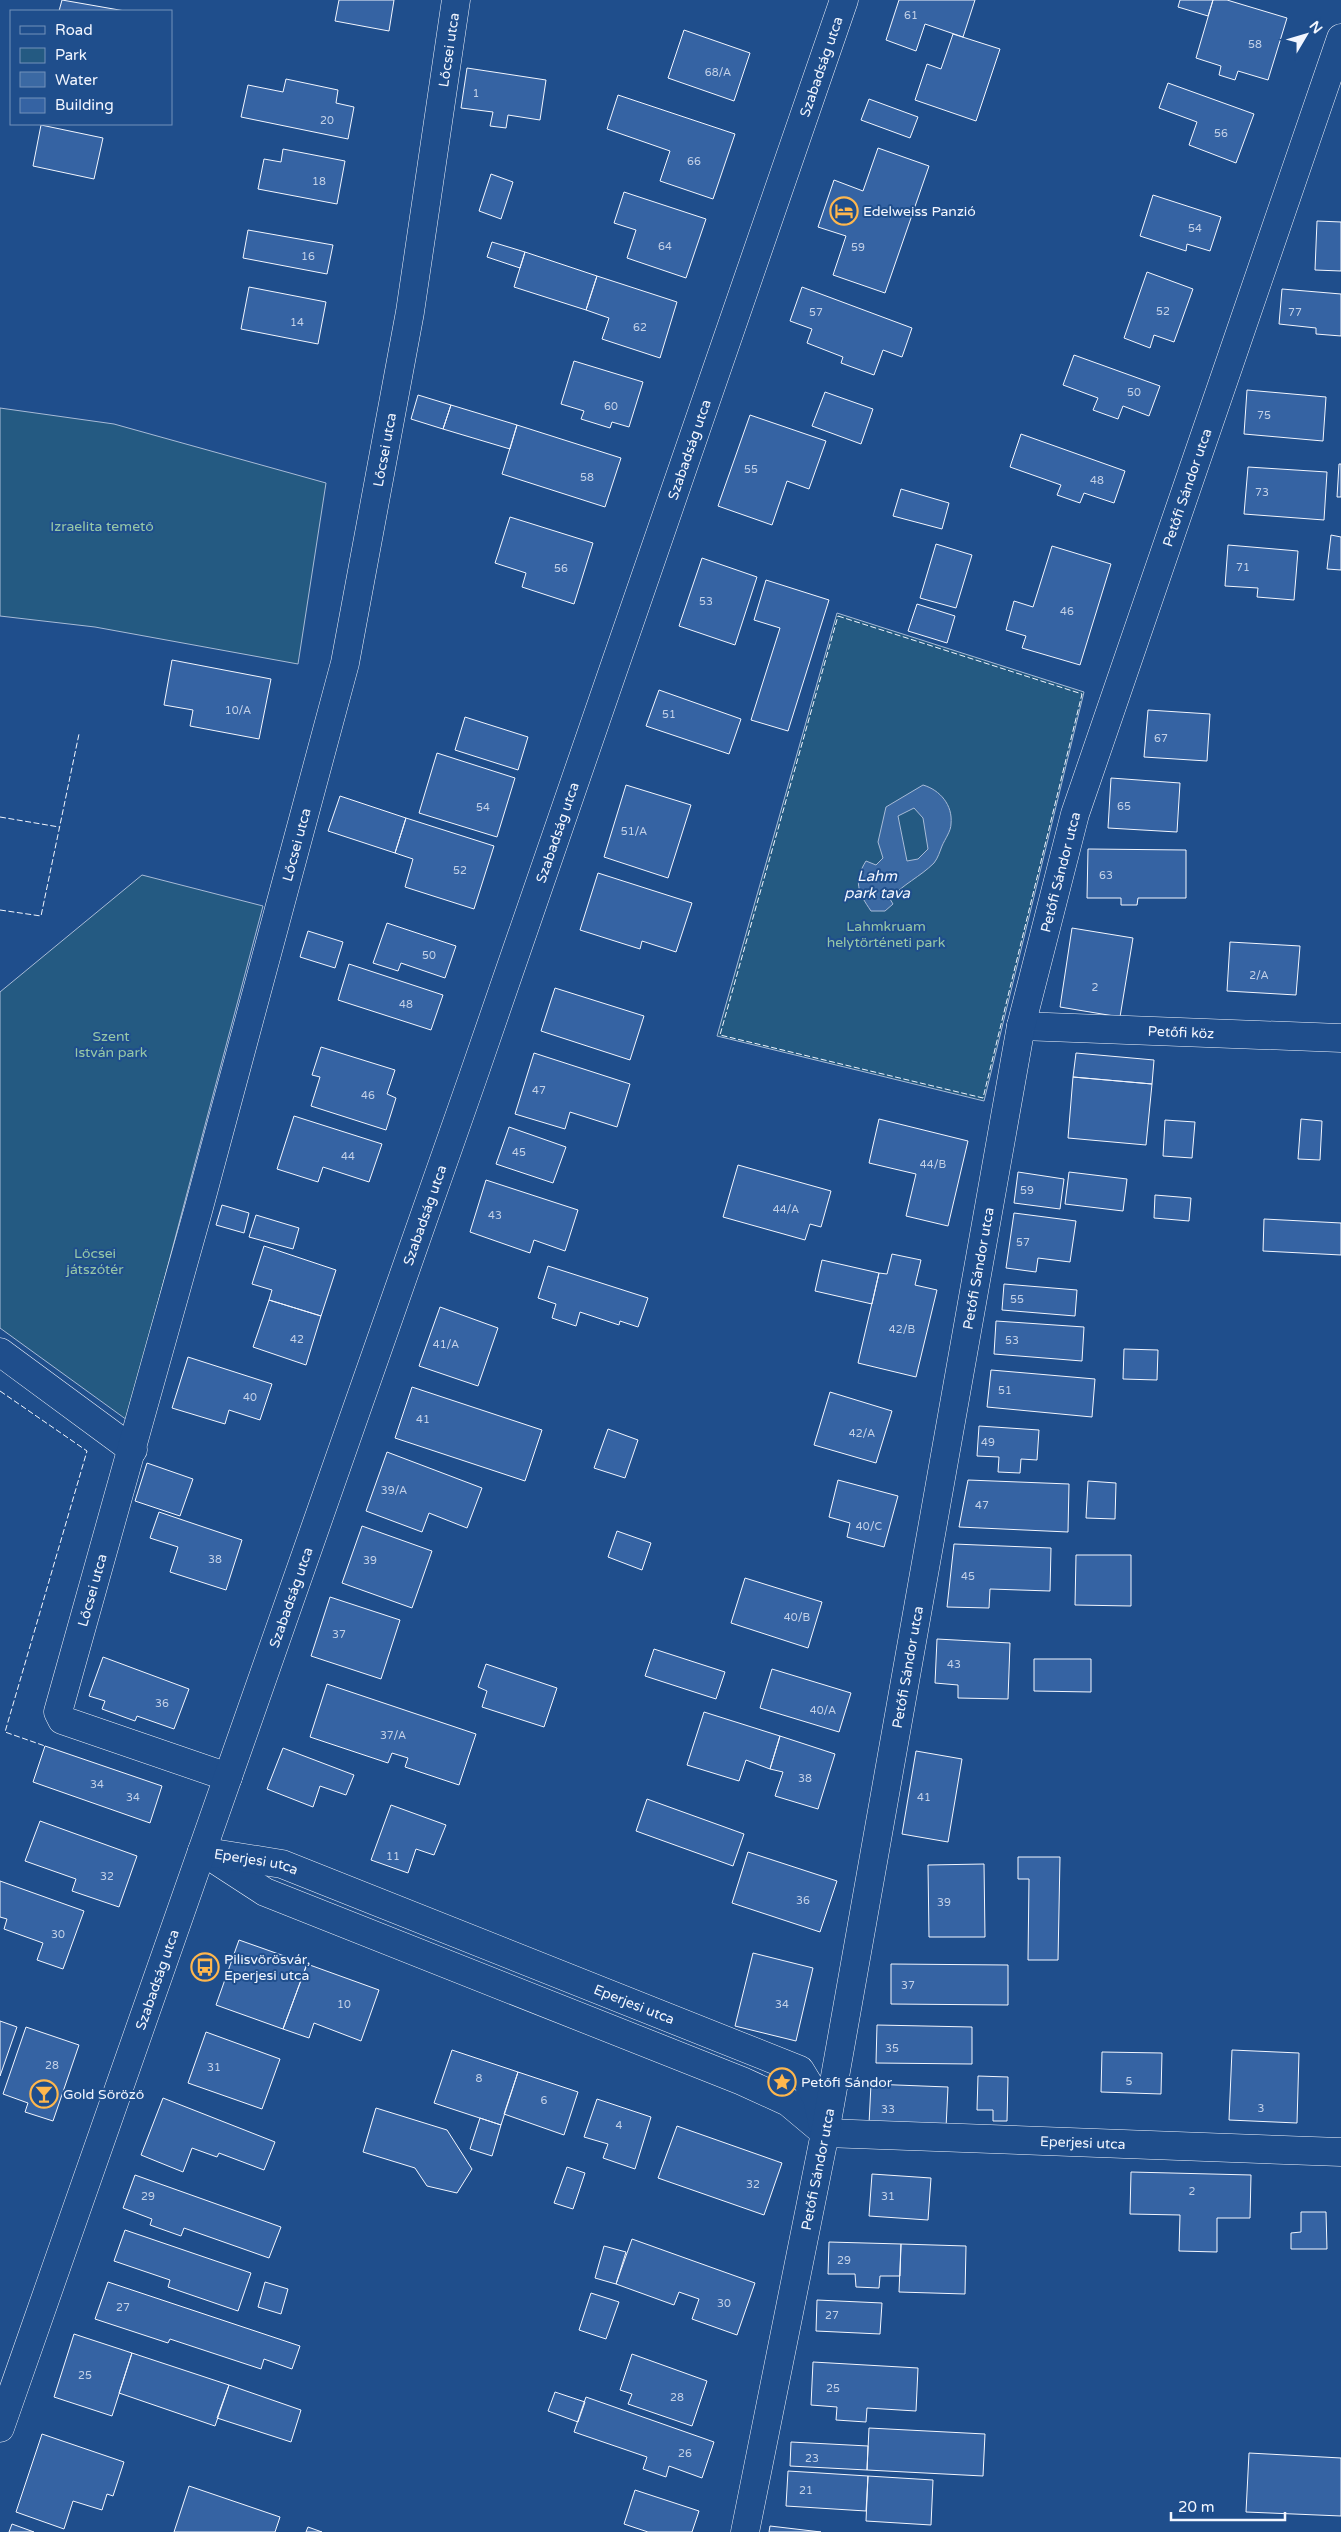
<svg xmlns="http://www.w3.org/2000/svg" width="1341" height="2532" font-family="'Varela Round',sans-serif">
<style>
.green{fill:#245a82;stroke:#a8bbd7}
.water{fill:#3b69a3;stroke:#a8bbd7;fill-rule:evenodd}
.building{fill:#3563a3;stroke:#f2f6ff}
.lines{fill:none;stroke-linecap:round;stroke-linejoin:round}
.minor-casing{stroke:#f2f6ff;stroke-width:29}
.minor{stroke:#1f4e8c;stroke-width:28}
.fence{stroke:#f2f6ff;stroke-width:1;stroke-dasharray:6 2.5;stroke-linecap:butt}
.labels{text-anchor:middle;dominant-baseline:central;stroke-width:4;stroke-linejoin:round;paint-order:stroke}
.number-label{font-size:11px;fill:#c3d1e8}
.street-label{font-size:14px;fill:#f2f6ff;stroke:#1f4e8c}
.poi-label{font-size:14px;fill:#f2f6ff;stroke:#1f4e8c;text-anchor:start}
.park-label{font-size:14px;fill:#97c8a6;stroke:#1f4e8c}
.water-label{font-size:15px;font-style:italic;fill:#f2f6ff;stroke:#1f4e8c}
</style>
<rect width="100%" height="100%" fill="#1f4e8c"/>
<path class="green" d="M0,408L114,424L326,483L298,664L95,627L0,616Z
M837,613L1084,692L984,1101L717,1036Z
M142,875L263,906L127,1420L0,1328V992Z"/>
<path class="water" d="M923,785C940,790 953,805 951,824C951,831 945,839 942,846C940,851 938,858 934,863C920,877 903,884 890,899L893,904L885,911H871C858,892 853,882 866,861L876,865L883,858L878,842L886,807ZM914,808L923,818L928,849L918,859L907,861L898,816Z"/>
<path class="building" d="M62,0L125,11H59Z
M339,0H394L389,31L335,21Z
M899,0H975L963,37L925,24L916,51L886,40Z
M1180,0H1213L1208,16L1178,7Z
M1213,0H1227L1287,18L1268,80L1238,71L1235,80L1219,75L1221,66L1196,58Z
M684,30L750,53L734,101L668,78Z
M953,34L1000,49L976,121L915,100L927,64L941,69Z
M467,68L546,80L540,120L508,115L506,128L490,126L493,112L461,108Z
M286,79L338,90L336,103L354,107L348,139L241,117L248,85L283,92Z
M1168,83L1254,114L1236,163L1189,145L1197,122L1159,108Z
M618,95L735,134L713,199L660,181L670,151L607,129Z
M869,99L918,117L910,138L861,120Z
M41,125L103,138L94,179L33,166Z
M878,148L929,166L885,293L833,275L846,236L818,227L834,180L863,191Z
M283,149L345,161L337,204L258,189L264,159L281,162Z
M491,174L513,182L501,219L479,211Z
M624,192L706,219L686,278L627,258L636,230L614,223Z
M1153,195L1221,217L1210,251L1187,244L1186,251L1140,236Z
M1317,221L1341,222V271L1315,270Z
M248,230L333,245L327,274L243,258Z
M492,242L525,252L520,268L487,257Z
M525,252L597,276L586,310L514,287Z
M1147,272L1193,289L1174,342L1154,335L1150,348L1124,338Z
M597,276L677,302L660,358L602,339L609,318L586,310Z
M249,287L326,302L318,344L241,329Z
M802,287L912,328L902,357L883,350L874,375L841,363L843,357L807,343L812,329L790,321Z
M1282,289L1341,294V336L1316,334V328L1279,324Z
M1074,355L1160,386L1149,416L1123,406L1118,419L1093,410L1098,398L1063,385Z
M574,361L643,382L629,427L612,422L610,428L581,419L584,411L561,404Z
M1247,390L1326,397L1323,441L1244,434Z
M825,392L873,409L861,444L812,426Z
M418,395L451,405L443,429L411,419Z
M451,405L517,425L510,449L443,429Z
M750,415L826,441L809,489L787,481L772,525L718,506Z
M517,425L621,458L605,507L502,474Z
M1021,434L1125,471L1114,503L1084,493L1080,503L1057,495L1061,485L1010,467Z
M1339,464H1341V497H1337Z
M1248,467L1327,472L1324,520L1244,514Z
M901,489L949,503L942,529L893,516Z
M510,517L593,543L574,604L522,587L526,573L495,563Z
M1331,535L1341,537V570L1327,569Z
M936,544L972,555L956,608L920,598Z
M1228,545L1298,551L1294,600L1257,597L1258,588L1225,586Z
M1052,546L1111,564L1080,665L1022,648L1026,636L1006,630L1014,601L1033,607Z
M702,558L757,577L735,645L679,626Z
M766,580L829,600L788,731L751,720L780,628L754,620Z
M917,604L955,616L947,643L908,631Z
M172,660L271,679L259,739L190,726L193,710L164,705Z
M659,690L741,719L729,754L646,726Z
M1148,710L1210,714L1207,761L1144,757Z
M465,717L528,737L518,770L455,750Z
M437,753L515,778L497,837L419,813Z
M1111,778L1180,783L1177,832L1108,828Z
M626,785L691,805L668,878L604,857Z
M340,796L406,818L395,853L328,831Z
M406,818L494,846L474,909L405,887L413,859L395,853Z
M1088,849L1186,850V898H1138L1137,905H1121V898H1087Z
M598,873L692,903L676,952L642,941L640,949L580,930Z
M387,923L456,946L445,978L401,963L398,971L373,963Z
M1072,928L1133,938L1120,1017L1060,1007Z
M308,931L343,942L335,968L300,957Z
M1230,942L1300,946L1296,995L1227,991Z
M349,964L443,995L431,1030L338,1000Z
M555,988L644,1016L630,1060L541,1031Z
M321,1047L395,1070L387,1094L396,1098L386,1130L311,1106L320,1077L312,1075Z
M534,1053L630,1084L617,1127L570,1112L565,1129L515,1114Z
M1076,1053L1154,1060L1152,1084L1073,1077Z
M1073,1077L1152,1084L1146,1145L1068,1138Z
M294,1116L382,1144L369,1182L323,1167L318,1182L277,1169Z
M879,1119L968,1141L948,1226L906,1216L916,1174L869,1163Z
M1301,1119L1322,1121L1320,1160L1298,1159Z
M1165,1120L1195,1122L1192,1158L1163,1156Z
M509,1127L566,1147L553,1183L496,1164Z
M738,1165L831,1191L821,1227L810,1224L805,1240L723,1217Z
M1018,1172L1064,1179L1060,1209L1014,1203Z
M1069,1172L1127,1179L1123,1211L1065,1204Z
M486,1180L578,1210L565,1251L534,1240L530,1253L470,1232Z
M1155,1195L1191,1198L1189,1221L1154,1218Z
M222,1205L249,1213L244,1233L216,1225Z
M1014,1213L1076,1221L1070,1262L1038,1258L1036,1272L1006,1268Z
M256,1215L299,1228L293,1249L249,1237Z
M1264,1219L1341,1223V1255L1263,1251Z
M264,1246L336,1270L321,1316L269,1300L272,1290L252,1284Z
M892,1254L921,1260L915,1285L937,1290L916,1377L858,1363L879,1273L887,1274Z
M822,1260L879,1273L872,1304L815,1291Z
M548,1266L648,1298L638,1327L620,1321L619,1325L580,1312L576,1326L552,1318L556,1304L538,1298Z
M1004,1284L1077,1290L1075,1316L1002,1310Z
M269,1300L321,1316L306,1365L253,1347Z
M440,1307L498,1328L478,1386L419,1366Z
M996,1321L1084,1327L1082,1361L994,1354Z
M1124,1349L1158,1350L1157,1380L1123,1379Z
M188,1357L272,1384L260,1420L229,1410L225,1424L172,1408Z
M991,1370L1095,1379L1092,1417L987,1407Z
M412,1387L542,1430L525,1481L395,1438Z
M830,1392L892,1411L876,1463L814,1445Z
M979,1426L1039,1430L1037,1460L1021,1459L1020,1473L998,1472L999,1457L977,1456Z
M608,1429L638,1440L625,1478L594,1468Z
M387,1452L482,1488L467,1528L429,1513L422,1532L366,1511Z
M147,1463L193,1479L180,1516L135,1501Z
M838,1480L898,1496L884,1547L847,1537L850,1523L829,1517Z
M968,1480L1069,1484L1068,1532L959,1527Z
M1088,1481L1116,1483L1115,1519L1086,1518Z
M159,1512L242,1540L226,1590L170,1572L178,1547L150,1538Z
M362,1526L432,1551L412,1608L342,1583Z
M617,1531L651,1543L642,1570L608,1557Z
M954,1544L1051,1548L1050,1591L990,1589L989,1608L947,1607Z
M1076,1555H1131V1606L1075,1605Z
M745,1578L822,1602L808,1648L731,1623Z
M330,1597L400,1620L381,1679L311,1656Z
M937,1639L1010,1643L1008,1699L958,1698V1685L935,1683Z
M654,1649L725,1672L716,1699L645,1676Z
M103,1657L189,1689L174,1729L137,1716L135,1721L102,1709L105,1701L89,1696Z
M1034,1659H1091V1692L1034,1691Z
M486,1664L557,1688L544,1727L482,1707L487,1691L478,1687Z
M772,1669L851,1693L839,1732L760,1708Z
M327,1684L476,1734L459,1785L405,1767L408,1758L392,1753L388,1763L310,1737Z
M704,1712L780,1736L770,1769L746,1760L739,1781L687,1765Z
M780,1736L835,1754L818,1809L775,1796L783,1772L770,1769Z
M45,1746L162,1786L150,1823L33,1782Z
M283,1748L354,1775L346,1795L320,1786L313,1807L267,1789Z
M916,1751L962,1759L948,1842L902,1834Z
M647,1799L744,1834L733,1866L636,1831Z
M391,1805L446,1825L434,1855L416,1849L408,1873L371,1860Z
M40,1821L137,1856L119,1907L72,1891L76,1879L25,1861Z
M748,1852L837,1881L820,1932L732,1903Z
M1018,1857H1060L1058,1960H1028L1029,1879H1018Z
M984,1864L985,1937H929L928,1865Z
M0,1881L84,1911L63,1969L37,1960L43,1943L4,1929L7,1919L0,1917Z
M239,1940L307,1964L283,2029L216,2005Z
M753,1953L813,1968L796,2041L735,2026Z
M307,1964L379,1990L361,2041L314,2023L309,2038L283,2029Z
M891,1964L1008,1965V2005L891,2004Z
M0,2021L17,2027L0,2076Z
M877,2025L972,2027V2064L876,2063Z
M26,2027L79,2045L53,2121L25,2112L28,2103L3,2094Z
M206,2032L280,2059L262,2109L188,2083Z
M452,2050L518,2072L501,2125L434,2103Z
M1232,2050L1299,2053L1297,2123L1229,2120Z
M1102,2052L1162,2053L1161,2094L1101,2092Z
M518,2072L578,2092L564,2135L504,2114Z
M978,2076L1008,2077L1007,2121H993V2110H977Z
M871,2084L948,2087L946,2128L869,2124Z
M163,2098L275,2142L264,2170L219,2153L217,2157L192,2148L183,2172L141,2155Z
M597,2099L651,2117L635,2169L603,2158L608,2144L584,2137Z
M376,2108L447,2130L472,2169L457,2193L427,2186L415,2168L363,2152Z
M480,2118L501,2125L492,2156L470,2149Z
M677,2126L782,2163L764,2215L658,2178Z
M567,2167L585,2173L573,2209L554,2203Z
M1131,2172L1251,2175L1250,2218H1217V2252L1179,2251L1180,2215L1130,2214Z
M872,2174L931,2178L928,2220L869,2216Z
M135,2175L281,2227L269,2258L184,2228L181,2236L150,2225L152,2219L123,2208Z
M1301,2212H1326L1327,2249H1291V2233L1301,2232Z
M125,2230L251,2273L238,2311L168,2287L170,2280L114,2261Z
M632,2239L755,2283L737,2335L692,2319L699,2299L679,2292L674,2305L616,2284Z
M829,2242L901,2244L900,2276H880L879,2288L856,2287L855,2274H828Z
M901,2244L966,2246L965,2294L899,2292Z
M604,2246L626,2252L616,2284L595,2278Z
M108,2282L300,2346L292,2369L264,2359L261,2369L170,2339L168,2343L95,2319Z
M265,2282L288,2289L281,2314L258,2307Z
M591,2293L619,2302L606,2339L579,2330Z
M817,2300L882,2303L880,2334L816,2331Z
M74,2334L132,2353L112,2416L54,2397Z
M132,2353L229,2385L215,2426L119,2393Z
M632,2354L707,2381L692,2426L628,2404L632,2394L620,2390Z
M813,2362L918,2368L916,2411L867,2408L866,2422L836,2420L837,2407L811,2405Z
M229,2385L301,2410L291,2442L217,2418Z
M555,2392L585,2402L578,2422L548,2411Z
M586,2397L714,2442L702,2478L669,2466L666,2477L643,2469L647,2457L574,2432Z
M869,2428L985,2434L983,2476L867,2470Z
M42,2434L124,2462L113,2496L107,2494L102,2510L73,2501L64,2529L16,2512Z
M791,2442L868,2446L867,2470L790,2466Z
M1249,2453L1341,2458V2516L1246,2512Z
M788,2471L868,2476L866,2511L786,2506Z
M868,2476L933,2480L931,2525L866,2521Z
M189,2486L280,2517L275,2532H174Z
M635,2490L699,2511L692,2532H648L624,2524Z
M12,2524L34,2532H9Z
M770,2526L821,2532H769Z
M308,2527L322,2532H306Z"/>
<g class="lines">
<g class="minor-casing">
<g id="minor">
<path id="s1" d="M1021,1026L1341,1038"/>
<path d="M0,1352L133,1450"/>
<path id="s2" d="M228,1777L62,1720L58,1712L198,1211L345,663L410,312L456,0"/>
<path id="s3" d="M202,1851L265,1892L742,2081L788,2102L825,2133L1341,2152"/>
<path id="s4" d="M213,1853L282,1864L800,2070L817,2098L823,2126"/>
<path id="s5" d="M0,2428L473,1077L844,0"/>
<path id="s6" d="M745,2532L825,2133L1021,1026L1075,814L1341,38"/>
</g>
</g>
<use href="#minor" class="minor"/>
<path class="fence" d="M838,616L1082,694L983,1098L720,1035Z
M0,817L59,827
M0,910L41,916L79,734
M0,1391L87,1451L5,1732L45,1746"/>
</g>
<defs>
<g id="hotel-ring" transform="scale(1.4375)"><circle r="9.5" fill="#1f4e8c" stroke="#ffb74d" stroke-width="1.5"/><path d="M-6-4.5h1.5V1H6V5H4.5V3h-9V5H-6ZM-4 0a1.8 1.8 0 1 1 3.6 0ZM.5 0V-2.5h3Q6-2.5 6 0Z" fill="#ffb74d"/></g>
<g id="bus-ring" transform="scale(1.4375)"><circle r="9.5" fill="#1f4e8c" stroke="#ffb74d" stroke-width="1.5"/><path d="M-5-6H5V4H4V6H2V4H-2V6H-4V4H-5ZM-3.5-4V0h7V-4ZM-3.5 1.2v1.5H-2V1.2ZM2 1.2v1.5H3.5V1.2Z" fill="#ffb74d"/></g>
<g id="sight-ring" transform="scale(1.4375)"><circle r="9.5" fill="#1f4e8c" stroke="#ffb74d" stroke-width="1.5"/><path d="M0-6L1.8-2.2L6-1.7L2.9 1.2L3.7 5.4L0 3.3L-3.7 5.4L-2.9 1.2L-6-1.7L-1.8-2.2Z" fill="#ffb74d"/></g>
<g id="bar-ring" transform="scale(1.4375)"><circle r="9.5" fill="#1f4e8c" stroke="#ffb74d" stroke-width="1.5"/><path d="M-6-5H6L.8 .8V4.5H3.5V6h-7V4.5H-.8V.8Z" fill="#ffb74d"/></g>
</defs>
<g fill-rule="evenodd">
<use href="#hotel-ring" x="844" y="211"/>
<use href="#bus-ring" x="205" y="1967"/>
<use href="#sight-ring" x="782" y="2082"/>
<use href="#bar-ring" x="44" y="2094"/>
</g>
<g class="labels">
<g class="number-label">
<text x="911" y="15">61</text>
<text x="1255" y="44">58</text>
<text x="718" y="72">68/A</text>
<text x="476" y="93">1</text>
<text x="327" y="120">20</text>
<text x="1221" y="133">56</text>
<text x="694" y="161">66</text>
<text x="319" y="181">18</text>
<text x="1195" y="228">54</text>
<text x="665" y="246">64</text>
<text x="858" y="247">59</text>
<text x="308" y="256">16</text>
<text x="1163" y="311">52</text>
<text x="816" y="312">57</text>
<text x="1295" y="312">77</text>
<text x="297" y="322">14</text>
<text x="640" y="327">62</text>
<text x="1134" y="392">50</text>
<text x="611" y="406">60</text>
<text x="1264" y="415">75</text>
<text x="751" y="469">55</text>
<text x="587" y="477">58</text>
<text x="1097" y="480">48</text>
<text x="1262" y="492">73</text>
<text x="1243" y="567">71</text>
<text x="561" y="568">56</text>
<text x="706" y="601">53</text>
<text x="1067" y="611">46</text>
<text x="238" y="710">10/A</text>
<text x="669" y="714">51</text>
<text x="1161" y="738">67</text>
<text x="1124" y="806">65</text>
<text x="483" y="807">54</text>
<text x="634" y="831">51/A</text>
<text x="460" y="870">52</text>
<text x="1106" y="875">63</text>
<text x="429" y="955">50</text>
<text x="1259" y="975">2/A</text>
<text x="1095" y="987">2</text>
<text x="406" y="1004">48</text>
<text x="539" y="1090">47</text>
<text x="368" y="1095">46</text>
<text x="519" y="1152">45</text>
<text x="348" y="1156">44</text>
<text x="933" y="1164">44/B</text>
<text x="1027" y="1190">59</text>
<text x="786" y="1209">44/A</text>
<text x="495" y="1215">43</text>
<text x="1023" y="1242">57</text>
<text x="1017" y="1299">55</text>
<text x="902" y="1329">42/B</text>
<text x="297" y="1339">42</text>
<text x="1012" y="1340">53</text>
<text x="446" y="1344">41/A</text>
<text x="1005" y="1390">51</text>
<text x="250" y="1397">40</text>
<text x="423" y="1419">41</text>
<text x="862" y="1433">42/A</text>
<text x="988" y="1442">49</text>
<text x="394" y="1490">39/A</text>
<text x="982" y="1505">47</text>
<text x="869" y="1526">40/C</text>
<text x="215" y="1559">38</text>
<text x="370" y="1560">39</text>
<text x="968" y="1576">45</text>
<text x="797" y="1617">40/B</text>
<text x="339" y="1634">37</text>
<text x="954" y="1664">43</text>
<text x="162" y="1703">36</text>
<text x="823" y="1710">40/A</text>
<text x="393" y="1735">37/A</text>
<text x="805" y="1778">38</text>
<text x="97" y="1784">34</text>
<text x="133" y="1797">34</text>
<text x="924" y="1797">41</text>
<text x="393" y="1856">11</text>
<text x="107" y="1876">32</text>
<text x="803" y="1900">36</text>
<text x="944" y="1902">39</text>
<text x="58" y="1934">30</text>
<text x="908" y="1985">37</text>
<text x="344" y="2004">10</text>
<text x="782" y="2004">34</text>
<text x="892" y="2048">35</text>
<text x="52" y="2065">28</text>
<text x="214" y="2067">31</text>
<text x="479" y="2078">8</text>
<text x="1129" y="2081">5</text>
<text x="544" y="2100">6</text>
<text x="1261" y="2108">3</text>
<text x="888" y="2109">33</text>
<text x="619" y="2125">4</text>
<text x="753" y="2184">32</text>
<text x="1192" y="2191">2</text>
<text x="148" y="2196">29</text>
<text x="888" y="2196">31</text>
<text x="844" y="2260">29</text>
<text x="724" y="2303">30</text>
<text x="123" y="2307">27</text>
<text x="832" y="2315">27</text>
<text x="85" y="2375">25</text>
<text x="833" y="2388">25</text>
<text x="677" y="2397">28</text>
<text x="685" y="2453">26</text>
<text x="812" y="2458">23</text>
<text x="806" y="2490">21</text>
</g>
<g class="street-label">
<text stroke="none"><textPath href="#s2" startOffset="1894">Lőcsei utca</textPath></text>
<text stroke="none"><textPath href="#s5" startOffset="2500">Szabadság utca</textPath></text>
<text stroke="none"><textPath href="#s2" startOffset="1489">Lőcsei utca</textPath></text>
<text stroke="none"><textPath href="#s5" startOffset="2095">Szabadság utca</textPath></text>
<text stroke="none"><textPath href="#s6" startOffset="2095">Petőfi Sándor utca</textPath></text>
<text stroke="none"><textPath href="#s5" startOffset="1690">Szabadság utca</textPath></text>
<text stroke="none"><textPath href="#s2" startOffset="1084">Lőcsei utca</textPath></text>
<text stroke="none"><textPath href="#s6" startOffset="1690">Petőfi Sándor utca</textPath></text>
<text stroke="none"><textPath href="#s1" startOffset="160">Petőfi köz</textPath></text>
<text stroke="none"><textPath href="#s5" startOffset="1285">Szabadság utca</textPath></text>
<text stroke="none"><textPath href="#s6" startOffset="1285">Petőfi Sándor utca</textPath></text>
<text stroke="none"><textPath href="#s2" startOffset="311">Lőcsei utca</textPath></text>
<text stroke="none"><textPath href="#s5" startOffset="880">Szabadság utca</textPath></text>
<text stroke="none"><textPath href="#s6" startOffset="880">Petőfi Sándor utca</textPath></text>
<text stroke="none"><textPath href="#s4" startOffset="44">Eperjesi utca</textPath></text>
<text stroke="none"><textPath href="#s5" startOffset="475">Szabadság utca</textPath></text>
<text stroke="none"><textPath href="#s4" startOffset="449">Eperjesi utca</textPath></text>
<text stroke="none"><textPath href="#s3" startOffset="945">Eperjesi utca</textPath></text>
<text stroke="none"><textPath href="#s6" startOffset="370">Petőfi Sándor utca</textPath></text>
</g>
<g class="poi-label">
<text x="863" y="211">Edelweiss Panzió</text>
<text x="224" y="1959">Pilisvörösvár,<tspan x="224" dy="16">Eperjesi utca</tspan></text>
<text x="801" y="2082">Petőfi Sándor</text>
<text x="63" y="2094">Gold Söröző</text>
</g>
<g class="park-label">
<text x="102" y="526">Izraelita temető</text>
<text x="886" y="926">Lahmkruam<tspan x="886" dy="16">helytörténeti park</tspan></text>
<text x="111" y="1036">Szent<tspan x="111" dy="16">István park</tspan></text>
<text x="95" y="1253">Lőcsei<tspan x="95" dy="16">játszótér</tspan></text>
</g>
<g class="water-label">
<text x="877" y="876">Lahm<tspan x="877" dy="17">park tava</tspan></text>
</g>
</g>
<rect x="10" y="10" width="162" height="115" fill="#1f4e8c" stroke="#7391ba"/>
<rect x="20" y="26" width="25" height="8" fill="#1f4e8c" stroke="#7391ba"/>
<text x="55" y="35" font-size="15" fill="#f2f6ff">Road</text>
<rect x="20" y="48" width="25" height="15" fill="#245a82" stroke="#7391ba"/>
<text x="55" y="60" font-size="15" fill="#f2f6ff">Park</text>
<rect x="20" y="72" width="25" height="15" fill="#3b69a3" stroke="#7391ba"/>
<text x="55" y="85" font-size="15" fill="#f2f6ff">Water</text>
<rect x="20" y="98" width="25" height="15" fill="#3563a3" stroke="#7391ba"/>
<text x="55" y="110" font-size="15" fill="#f2f6ff">Building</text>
<g transform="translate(1306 35) rotate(52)" stroke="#1f4e8c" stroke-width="4" paint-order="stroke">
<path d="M0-4L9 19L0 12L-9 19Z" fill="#f2f6ff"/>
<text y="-8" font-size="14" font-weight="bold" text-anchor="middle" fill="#f2f6ff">N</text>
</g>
<path d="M1171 2512v8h114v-8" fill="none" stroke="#f2f6ff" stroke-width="2.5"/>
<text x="1178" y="2512" font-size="15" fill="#f2f6ff" stroke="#1f4e8c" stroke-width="4" paint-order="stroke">20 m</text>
</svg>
